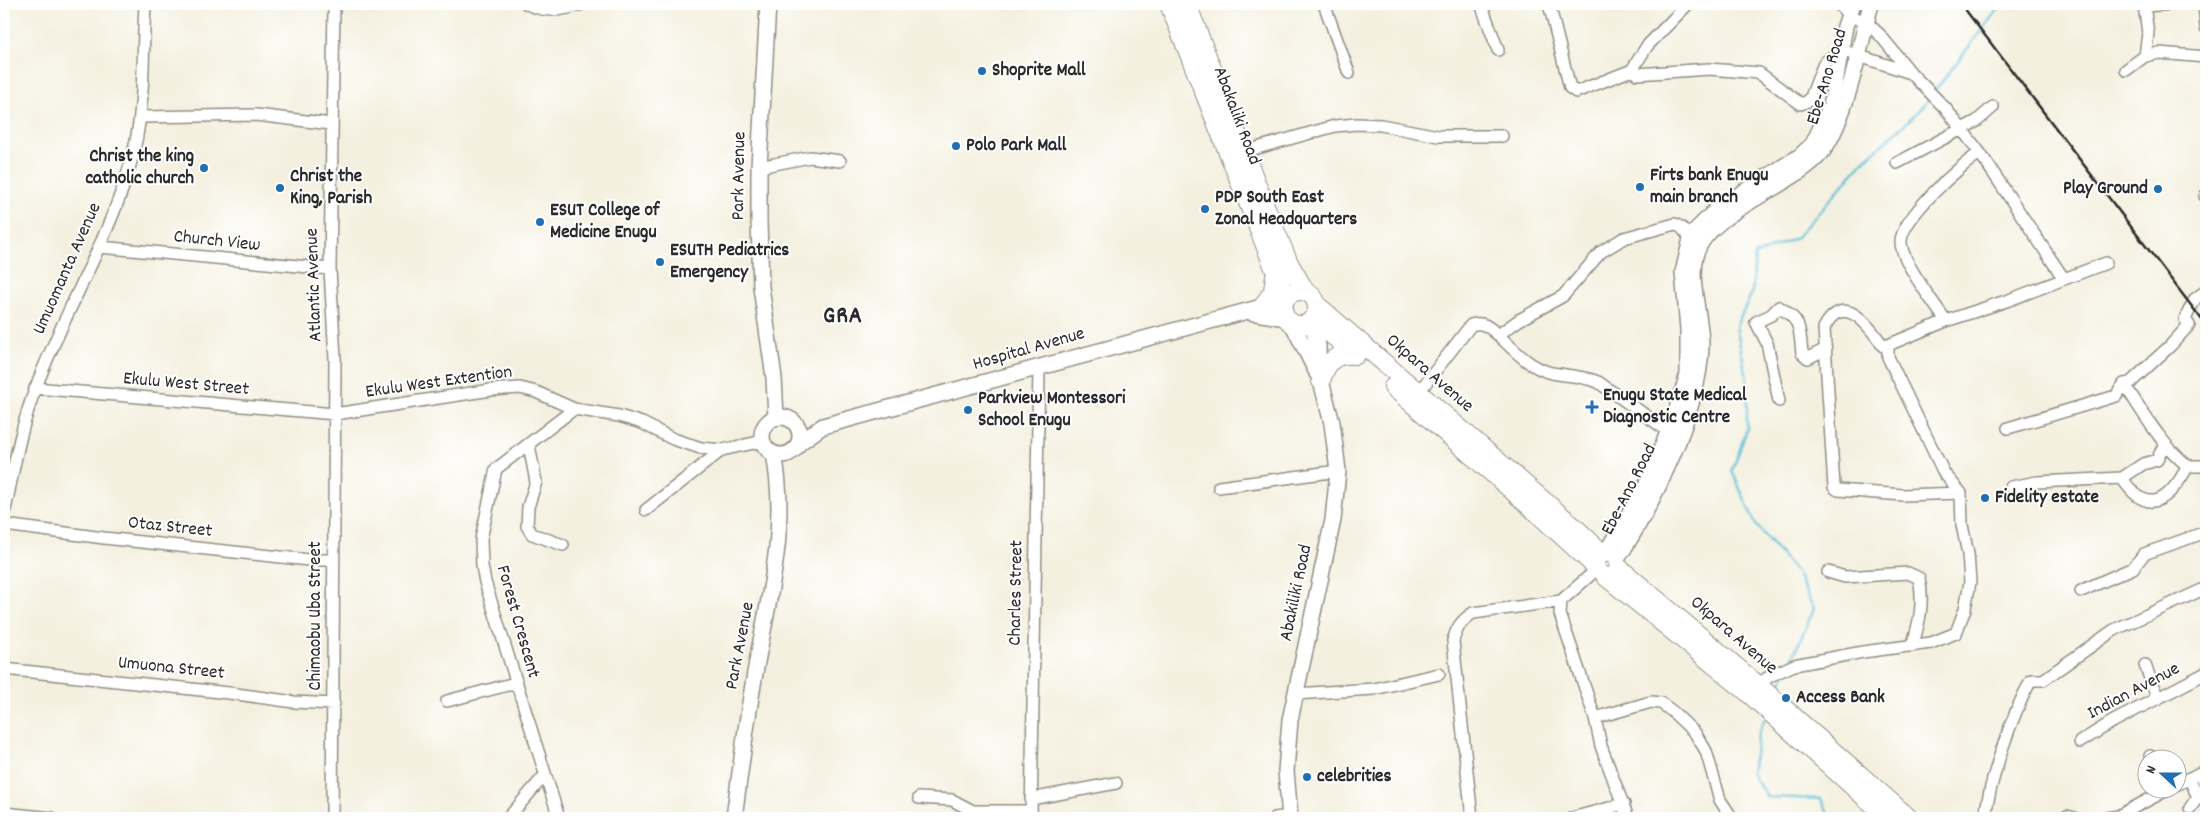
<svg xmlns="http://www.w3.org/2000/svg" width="2210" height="822" font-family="Dekko,sans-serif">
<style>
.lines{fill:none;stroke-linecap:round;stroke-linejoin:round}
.stream{stroke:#57bcd5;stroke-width:2.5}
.street-casing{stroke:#908e85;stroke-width:14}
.secondary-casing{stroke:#908e85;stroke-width:18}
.primary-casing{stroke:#908e85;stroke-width:20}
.street{stroke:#fff;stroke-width:11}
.secondary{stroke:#fff;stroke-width:15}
.primary{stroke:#fff;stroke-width:18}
.rail{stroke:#2b2b2b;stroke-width:2.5}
.poi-dot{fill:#1f6fb2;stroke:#fff;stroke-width:2}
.labels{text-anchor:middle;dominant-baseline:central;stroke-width:4;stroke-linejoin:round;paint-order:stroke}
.poi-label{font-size:19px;font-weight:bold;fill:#2b2b2b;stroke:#fff;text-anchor:start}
.street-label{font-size:19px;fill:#2b2b2b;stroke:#fff}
.district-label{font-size:24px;font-weight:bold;letter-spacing:1px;fill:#2b2b2b;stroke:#fff}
</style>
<rect width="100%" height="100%" fill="#fff"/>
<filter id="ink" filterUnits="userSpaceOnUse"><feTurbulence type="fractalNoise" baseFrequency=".02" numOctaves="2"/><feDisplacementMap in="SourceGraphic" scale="10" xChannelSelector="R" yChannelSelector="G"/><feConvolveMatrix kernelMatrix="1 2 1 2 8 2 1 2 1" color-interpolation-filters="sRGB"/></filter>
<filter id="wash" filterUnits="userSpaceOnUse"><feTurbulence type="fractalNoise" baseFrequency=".0096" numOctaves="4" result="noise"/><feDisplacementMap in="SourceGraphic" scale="20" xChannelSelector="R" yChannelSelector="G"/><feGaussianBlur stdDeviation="1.12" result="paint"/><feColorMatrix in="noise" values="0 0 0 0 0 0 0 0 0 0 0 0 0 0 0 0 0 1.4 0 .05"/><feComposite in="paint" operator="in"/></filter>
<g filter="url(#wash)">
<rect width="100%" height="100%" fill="#f4f0df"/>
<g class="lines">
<path class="stream" d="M1934,92L2002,4
M1790,663L1814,609L1796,572L1756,525L1732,471L1747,429V379L1736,326L1752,293L1755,255L1796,238L1863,162L1918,112L1930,97
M1776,692L1785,675
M1765,718L1758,734L1752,774L1767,797L1821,799L1830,818"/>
</g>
</g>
<g filter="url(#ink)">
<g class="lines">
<g class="street-casing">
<path id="street" d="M527,4C546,13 562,11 582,4
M1324,4L1349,73
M1481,4L1498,50
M1549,4L1570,88L1576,92L1632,70L1647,46L1688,4
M1839,4L1848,15L1866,22L1880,35L1911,73L1946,109L1980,153L2064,279
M2143,4L2144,6L2173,4
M2204,4L2206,28
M2144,6L2148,33L2145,56
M1632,70L1637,74L1709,69L1759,73L1801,104L1808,101L1811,97L1824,63L1841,50L1911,73
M2126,70L2145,56L2159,53L2206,57
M142,117L256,115L331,124
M1243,152L1335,126L1356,124L1381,125L1438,136H1502
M1897,163L1977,121L1993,107
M759,167L810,157L840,161
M2205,196L2206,195
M100,247L330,269
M1946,321C1935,304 1900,260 1901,241C1902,218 1960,165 1980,153
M1498,335C1514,350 1530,368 1552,373C1568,376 1583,376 1598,382L1668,431
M1888,345L1883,346C1868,324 1843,291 1824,328L1834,487L1838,490L1903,495L1961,493
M2124,384C2143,412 2161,445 2188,466H2206
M35,388L335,414L491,390L520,388L536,392L574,409L619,416L642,423L673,439L701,448L722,450L763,441
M1418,393L1471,325C1483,321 1489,327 1498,335L1519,320L1563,296L1601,252L1624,238L1675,224L1682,228L1691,239
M1779,401L1767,343L1756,322L1771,315L1779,307C1802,321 1799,327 1802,353L1808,358L1826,349
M2008,428L2116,396L2124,384L2130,383L2170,346L2189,325L2185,319L2195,299L2206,291
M529,445L536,482L528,507L527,526L532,534L563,545
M2122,478C2148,518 2169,501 2188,466
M1219,487L1338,471
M2011,487L2037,482L2122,478L2143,464L2157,460L2165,443
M646,510L722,450
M4,515C13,473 20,428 36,387C64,312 108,242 130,165C146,113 142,58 145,4
M4,525L104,538L309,560H333
M1596,570L1561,601L1560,614L1595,718L1601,746L1628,818
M1828,572L1845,577L1908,573L1919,578C1924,602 1920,622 1912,646
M2081,591L2133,568L2144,554L2206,532
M2145,665L2158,699
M4,669L229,693L294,702L334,704
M1753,688L1770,676L1794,665L1863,652L1931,643L1956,633L1965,609L1970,582L1968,554L1962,525L1961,493L1944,473L1888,357V345L1946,321L2009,300L2106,263
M1295,694L1374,689L1439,674
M447,701L515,683
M1595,718L1651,702L1661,703L1673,712L1695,733L1706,751L1720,800L1732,818
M2080,742L2112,722L2206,673
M2150,756L2152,760
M2200,773L2206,786
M2189,778L2198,797L2190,808
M2178,784L2206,770
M919,798L952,800L973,811H1031
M1031,799L1116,783
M4,813L52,818
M2067,816L2074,818
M332,818L335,359L330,269L334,4
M508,818L545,775
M559,818L485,582L482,566L481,539L496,469L574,409
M1031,818L1039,368
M1275,818L1290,816
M1472,818L1453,641C1457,627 1461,621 1473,613L1561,601
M1572,818L1624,804
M1985,818C1990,778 2012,715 2031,680H2043L2114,630L2206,588
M2107,818L2118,816L2167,790"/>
</g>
<g class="secondary-casing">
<path id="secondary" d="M768,4L759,167V220L761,287L774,378L776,417
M1250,312L1286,318
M1311,321L1318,345L1319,375
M762 436a19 19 0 1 1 38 0a19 19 0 1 1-38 0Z
M799,443L823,426L1284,301
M1605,554L1646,486L1674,418L1688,374V329L1683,272L1691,239L1696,230L1717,209L1800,156L1813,144L1831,106L1845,26L1853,4
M1617,559C1652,506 1699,412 1701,347C1702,319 1687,280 1696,253C1709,211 1792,187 1821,153C1846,122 1860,44 1871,4
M734,818C740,772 746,725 754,679C767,602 789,532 774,454
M1290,818L1286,771L1290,720L1333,520L1338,471L1332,423L1321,381L1292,323"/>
</g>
<g class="primary-casing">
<path id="primary" d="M1169,4L1286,298
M1187,4L1264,203L1289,263L1305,291
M1283 308a17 17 0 1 1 34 0a17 17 0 1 1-34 0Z
M1317,305L1579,531L1603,554
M1263,306L1273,291L1275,276
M1312,319L1349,349
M1321,381C1327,361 1335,353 1356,355
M1393,387L1516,494L1596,567
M1618,567L1759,686L1909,818
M1605,576L1746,691L1888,818"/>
</g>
<use href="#street" class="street"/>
<use href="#secondary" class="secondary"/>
<use href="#primary" class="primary"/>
<path class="rail" d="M1961,4L2206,325"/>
</g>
</g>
<g class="poi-dot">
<circle cx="982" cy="71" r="5"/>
<circle cx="956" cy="146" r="5"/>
<circle cx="204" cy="168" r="5"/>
<circle cx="1640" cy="187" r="5"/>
<circle cx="280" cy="188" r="5"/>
<circle cx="2158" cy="189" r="5"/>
<circle cx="1205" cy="209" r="5"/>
<circle cx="540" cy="222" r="5"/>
<circle cx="660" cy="262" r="5"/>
<path d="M1589.5 399.5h5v5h5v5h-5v5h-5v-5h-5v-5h5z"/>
<circle cx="968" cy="410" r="5"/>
<circle cx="1985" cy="498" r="5"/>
<circle cx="1786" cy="698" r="5"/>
<circle cx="1307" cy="777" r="5"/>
</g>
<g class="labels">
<g class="poi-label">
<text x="992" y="71">Shoprite Mall</text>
<text x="966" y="146">Polo Park Mall</text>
<text x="194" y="157" text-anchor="end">Christ the king<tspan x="194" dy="22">catholic church</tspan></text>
<text x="1650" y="176">Firts bank Enugu<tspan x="1650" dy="22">main branch</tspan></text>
<text x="290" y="177">Christ the<tspan x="290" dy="22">King, Parish</tspan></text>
<text x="2148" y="189" text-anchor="end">Play Ground</text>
<text x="1215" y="198">PDP South East<tspan x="1215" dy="22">Zonal Headquarters</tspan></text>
<text x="550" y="211">ESUT College of<tspan x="550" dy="22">Medicine Enugu</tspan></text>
<text x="670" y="251">ESUTH Pediatrics<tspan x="670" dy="22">Emergency</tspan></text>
<text x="1603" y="396">Enugu State Medical<tspan x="1603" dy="22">Diagnostic Centre</tspan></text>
<text x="978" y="399">Parkview Montessori<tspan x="978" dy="22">School Enugu</tspan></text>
<text x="1995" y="498">Fidelity estate</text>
<text x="1796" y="698">Access Bank</text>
<text x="1317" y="777">celebrities</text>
</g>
<g class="street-label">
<text transform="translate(1828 77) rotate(-73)">Ebe-Ano Road</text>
<text transform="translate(1236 116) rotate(69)">Abakaliki Road</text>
<text transform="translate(740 176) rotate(-89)">Park Avenue</text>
<text transform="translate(217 242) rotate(6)">Church View</text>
<text transform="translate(68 269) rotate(-66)">Umuomanta Avenue</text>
<text transform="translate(315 285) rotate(-92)">Atlantic Avenue</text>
<text transform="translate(1029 350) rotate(-16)">Hospital Avenue</text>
<text transform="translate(1429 374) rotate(41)">Okpara Avenue</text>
<text transform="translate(439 383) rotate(-8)">Ekulu West Extention</text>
<text transform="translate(186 385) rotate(5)">Ekulu West Street</text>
<text transform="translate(1630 490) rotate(-63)">Ebe-Ano Road</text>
<text transform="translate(170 528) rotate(6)">Otaz Street</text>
<text transform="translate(1017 593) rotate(-89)">Charles Street</text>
<text transform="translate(1297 593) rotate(-78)">Abakiliki Road</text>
<text transform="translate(316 616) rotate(-90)">Chimaobu Uba Street</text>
<text transform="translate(517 622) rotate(74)">Forest Crescent</text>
<text transform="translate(1733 636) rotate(41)">Okpara Avenue</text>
<text transform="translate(741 646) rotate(-79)">Park Avenue</text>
<text transform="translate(171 669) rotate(6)">Umuona Street</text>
<text transform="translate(2134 692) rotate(-28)">Indian Avenue</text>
</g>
<g class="district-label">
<text x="843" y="317">GRA</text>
</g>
</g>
<rect width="2210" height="822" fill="none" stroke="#fff" stroke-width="20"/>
<g transform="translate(2162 774) rotate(291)"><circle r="24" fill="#ffffff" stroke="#aaaaaa"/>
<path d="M0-4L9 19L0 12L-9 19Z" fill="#1f6fb2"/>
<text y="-8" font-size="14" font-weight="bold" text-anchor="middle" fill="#2b2b2b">N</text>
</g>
</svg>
